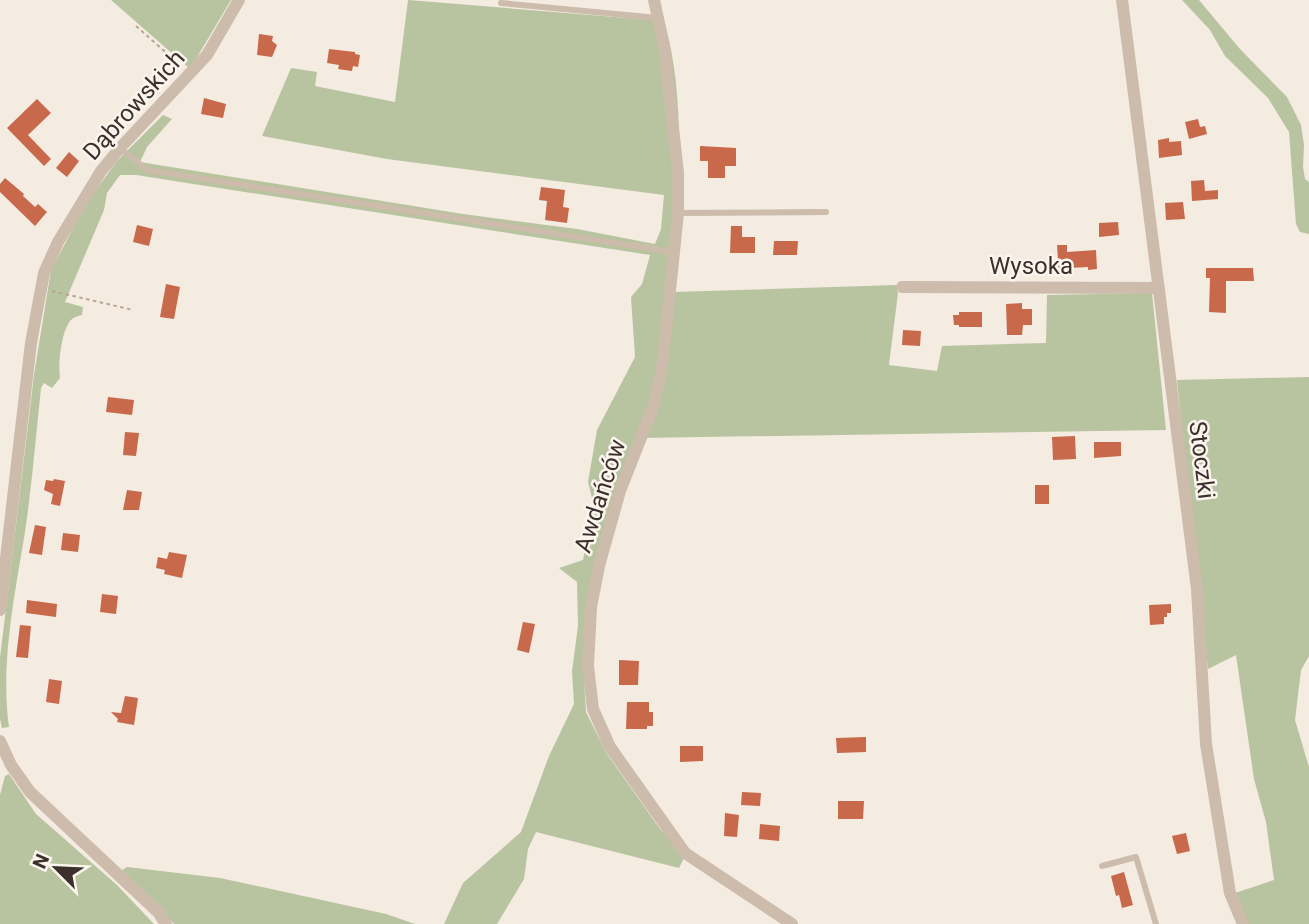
<svg xmlns="http://www.w3.org/2000/svg" width="1309" height="924" font-family="Roboto,sans-serif">
<style>
.green{fill:#b8c4a0}
.building{fill:#c8694b}
.lines{fill:none;stroke-linecap:round;stroke-linejoin:round}
.path{stroke:#b9a596;stroke-width:2;stroke-dasharray:3.5 3.5;stroke-linecap:butt}
.lane{stroke:#cdbbac;stroke-width:6}
.street{stroke:#cdbbac;stroke-width:12}
.labels{text-anchor:middle;dominant-baseline:central;stroke-width:5;stroke-linejoin:round;paint-order:stroke}
.street-label{font-size:24px;fill:#3b302b;stroke:#fbf5ee}
</style>
<rect width="100%" height="100%" fill="#f4ebe1"/>
<path class="green" d="M111,0H231L190,69Z
M408,0L664,21C689,106 676,204 672,292L896,285L898,293L889,365L937,371L942,346L1046,343L1047,295L1152,293L1166,430L639,438L613,503L584,680L586,712L607,754L660,829L685,856L679,868L536,832L528,849L524,879L497,924H444L463,883L521,832L549,756L574,704L572,671L578,626L577,582L559,568L583,560L594,506L588,482L597,430L635,357L631,297L642,284L650,255L136,175H120L107,193L104,210L65,302L83,307L82,315C78,316 74,317 71,320C61,331 58,364 60,378L52,388L44,383L41,388C36,436 32,484 25,532C15,593 0,665 9,727L2,728L0,719V658L34,375L51,270L86,204L116,162L163,115L172,119L147,147L140,162L463,214L577,229L655,244L661,229L664,195L387,159L262,136L291,68L317,72L315,86L395,102Z
M1182,0H1199L1240,49L1287,97L1301,125L1304,145L1303,167L1305,179L1309,182V234L1300,232L1296,224L1289,132L1268,98L1225,56L1210,30Z
M1309,377V656L1301,670L1295,720L1309,767V924H1248L1235,893L1274,880L1266,822L1254,779L1236,655L1208,669L1177,380Z
M9,774L36,814L117,885L154,924H0V795L5,776Z
M127,867L220,878L386,914L415,924H174L122,870Z"/>
<path class="building" d="M259,34L273,36L272,41L277,45L272,57L257,55Z
M329,49L355,52V54L360,55L358,67L353,66L352,71L338,69L339,65L327,63Z
M204,98L226,104L223,118L201,114Z
M37,99L51,113L28,135L51,159L44,166L7,128Z
M1198,119L1200,127L1205,126L1207,134L1189,139L1185,122Z
M1169,138V142L1181,141L1182,155L1159,158L1158,140Z
M700,146L736,148V166H725V178H708V161H700Z
M69,152L79,161L67,177L56,168Z
M5,178L24,194L23,196L35,207L38,204L47,212L35,226L0,192V184Z
M1204,180L1205,191L1218,190V199L1192,201L1191,181Z
M541,187L565,190L563,207L569,208L567,223L545,220L547,201L539,200Z
M1183,202L1185,219L1166,220L1165,203Z
M1118,222L1119,235L1099,237V223Z
M137,225L153,229L149,246L133,242Z
M731,226H742V237H755V253H730Z
M774,241H798L797,255H773Z
M1057,245H1067V252L1096,250L1097,269L1088,270V267L1069,268V276H1059Z
M1206,268H1253L1254,281H1226V313L1209,312L1210,278H1206Z
M166,284L180,287L174,319L160,317Z
M1022,303V309H1032V325H1023L1022,335H1007L1006,304Z
M959,312H982V327H959V325H954L953,315H959Z
M903,330L921,331L920,346L902,345Z
M108,397L134,400L132,415L106,412Z
M125,432L139,433L136,456L123,455Z
M1075,436L1076,459L1053,460L1052,437Z
M1094,442H1121V456L1094,458Z
M54,479L65,481L60,506L51,504L53,494L44,490L46,480L53,481Z
M1035,485H1049V504H1035Z
M127,490L142,492L139,510H123Z
M35,525L46,527L42,555L29,553Z
M63,533L80,535L78,552L61,550Z
M169,552L187,555L182,578L164,574L165,570L156,568L158,557L167,559Z
M102,594L118,596L116,614L100,612Z
M27,600L57,604L56,617L26,613Z
M1171,604V613H1167V617H1164V624L1150,625L1149,605Z
M523,622L535,624L529,653L517,650Z
M20,625L31,626L28,658L16,657Z
M619,660L639,661L638,685H619Z
M49,679L62,681L59,704L46,702Z
M125,696L138,698L134,725L117,722L118,719L111,712L121,713Z
M627,702H649V712H653V726H647V729H626Z
M866,737V752L837,753L836,738Z
M680,746H703V761L680,762Z
M742,792L761,793L760,806L741,805Z
M838,801H864L863,819H838Z
M725,813L739,815L737,837L724,836Z
M760,824L780,826L779,841L759,839Z
M1186,833L1190,851L1177,854L1172,836Z
M1124,872L1133,905L1122,908L1119,895L1116,896L1111,876Z"/>
<g class="lines">
<path class="path" d="M136,26L180,65
M52,291L133,310"/>
<path class="lane" d="M501,3L658,18
M120,148L147,170L673,252
M678,213L826,212
M1102,866L1136,857L1156,924"/>
<path class="street" d="M654,0L664,46L678,173V213L662,368L653,407L620,491L599,566L591,607L588,666L593,709L610,747L685,853L792,924
M1122,0L1197,589L1206,744L1230,893L1243,924
M902,287L1159,288
M0,610L31,343L44,273L58,242L101,171L120,148L207,55L239,0
M0,741L11,765L30,792L158,912L166,924"/>
</g>
<g class="labels">
<g class="street-label">
<text transform="translate(134 105) rotate(-48)">Dąbrowskich</text>
<text x="1031" y="266">Wysoka</text>
<text transform="translate(1202 460) rotate(83)">Stoczki</text>
<text transform="translate(600 496) rotate(-72)">Awdańców</text>
</g>
</g>
<g transform="translate(56 868) rotate(294)" stroke="#fbf5ee" stroke-width="5" paint-order="stroke">
<path d="M0-5L12 26L0 18L-12 26Z" fill="#3b302b"/>
<text y="-10" font-size="19" font-weight="bold" text-anchor="middle" fill="#3b302b">N</text>
</g>
</svg>
